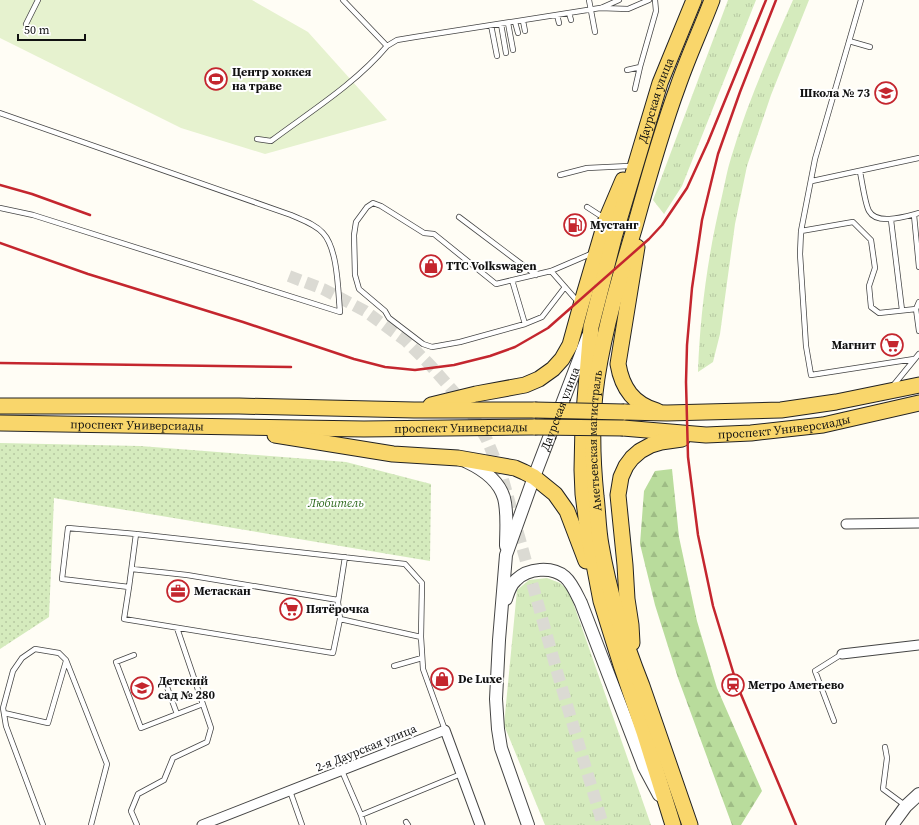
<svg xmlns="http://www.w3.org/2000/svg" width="919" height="825" font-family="'Source Serif 4',serif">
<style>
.grass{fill:url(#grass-tufts)}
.forest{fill:url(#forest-firs)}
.garden{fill:url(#garden-dots)}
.pitch{fill:#e6f2cf}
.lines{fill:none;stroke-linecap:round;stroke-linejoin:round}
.tertiary-tunnel{stroke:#dbdad3;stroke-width:12;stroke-dasharray:12 6;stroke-linecap:butt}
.service-casing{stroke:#444;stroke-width:6}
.minor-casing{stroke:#444;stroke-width:11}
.tertiary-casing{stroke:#444;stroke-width:14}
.primary-casing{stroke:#222;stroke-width:17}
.service{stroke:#fff;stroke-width:4.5}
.minor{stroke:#fff;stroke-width:9}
.tertiary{stroke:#fff;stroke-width:12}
.primary{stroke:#f9d66b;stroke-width:15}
.rail{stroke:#c4262e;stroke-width:2.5}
.primary-bridge-casing{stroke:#222;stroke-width:17;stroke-linecap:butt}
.primary-bridge{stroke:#f9d66b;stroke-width:15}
.labels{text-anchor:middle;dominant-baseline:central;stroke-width:4;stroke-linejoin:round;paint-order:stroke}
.poi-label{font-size:12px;font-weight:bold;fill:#111;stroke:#fff;text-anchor:start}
.street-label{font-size:12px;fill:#111;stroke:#fff}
.park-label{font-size:12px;font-style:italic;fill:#2f6b1f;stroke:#fff}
</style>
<defs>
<pattern id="grass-tufts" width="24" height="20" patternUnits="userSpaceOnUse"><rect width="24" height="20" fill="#d5ebbd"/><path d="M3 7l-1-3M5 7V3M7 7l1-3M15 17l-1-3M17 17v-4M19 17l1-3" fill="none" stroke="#b6c8a1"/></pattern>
<pattern id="forest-firs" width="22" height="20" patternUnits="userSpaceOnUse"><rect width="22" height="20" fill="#b9dc9c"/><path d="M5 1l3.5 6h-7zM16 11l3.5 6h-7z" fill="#9ebc85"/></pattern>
<pattern id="garden-dots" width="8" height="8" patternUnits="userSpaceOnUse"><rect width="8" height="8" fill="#d5ebbd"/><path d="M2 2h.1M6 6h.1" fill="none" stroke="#b6c8a1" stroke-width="1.8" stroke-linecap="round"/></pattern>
</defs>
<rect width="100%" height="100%" fill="#fffdf5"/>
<path class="grass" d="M728,0H756L682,186L664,214L653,200Z
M793,0H809L771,95L747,166L735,224L720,334L713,362L698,372C700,313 708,254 722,196C725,183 727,170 731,158C747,103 770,52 793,0Z
M547,578L560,583L569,591L651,825H545L504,725L517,590L529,580Z"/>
<path class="forest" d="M672,469L679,537L697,621L717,688L762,791L741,825H732L678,678L655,605L640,544L644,491L655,471Z"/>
<path class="garden" d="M0,443L140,446L346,462L431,484L430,561L54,498L49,617L0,649Z"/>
<path class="pitch" d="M0,0H252L308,32L387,120L265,154L181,128L0,38Z"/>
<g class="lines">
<path class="tertiary-tunnel" d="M289,276L323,289L365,311L406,341L430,365L469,409L487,440L502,476L558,675L603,825"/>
<g class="service-casing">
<path id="service" d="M343,0L387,46L397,40L415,37L600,8L628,9L649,0
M589,0L595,32
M861,0L815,159L801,231L800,254L806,346L811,375L914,359
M601,8L619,0
M569,13L571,20
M557,15L559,23
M523,21L525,31
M515,22L518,33
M508,23L513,50
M26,24L38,0
M501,24L506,53
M491,25L497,56
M849,41L870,47
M627,70L640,67L656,11L655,0
M635,89L640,67
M0,113L291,215C302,220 315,224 323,233C338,249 338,291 340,312L33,215L0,208
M257,139L271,141C311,111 355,84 387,46
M860,172C862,181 865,204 869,211C877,226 907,216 919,213
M560,175L587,168L629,166
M812,181L919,158
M587,207L604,218
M914,215L919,267
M459,217L536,275
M891,220L902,310
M801,231L853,222L871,240L875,268L869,286L871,307L879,313L916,309
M551,271L579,303
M512,280L525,324
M565,287L542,317L525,324L460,342L432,347L423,344L389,318L385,311L359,289L355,275L354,235L356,222L367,207L373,203L381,206L424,233L434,234L496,284L551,271L593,253
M919,302L916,309L919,331
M892,387L919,354
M136,534L129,587L62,579L68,528L136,534L405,564L422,583L421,637L423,669L445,730
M132,569L187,575L338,600
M129,587L124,619L333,653L340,619L338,602L345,557
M340,619L421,637
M134,655L116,662L141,728L203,704
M394,666L422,658
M167,687L177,714
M4,713L48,723L66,661
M834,721L815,671L842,654
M885,747L887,758L883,789L906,806
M342,771L361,815L461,774
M290,791L302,825
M361,815L364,825
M406,822L408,825
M43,825L6,726L3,708L13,671L22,658L35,649L59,653L66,660L107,764L91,825
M137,825L131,811L138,794L164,780L173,758L207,742L211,728L177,628"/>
</g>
<g class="minor-casing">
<path id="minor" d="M846,524L919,523
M842,654L919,645
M202,825L445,730L480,825"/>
</g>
<g class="tertiary-casing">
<g id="tertiary">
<path d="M467,462C482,469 499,481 504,498C508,513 506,531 506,546"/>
<path d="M506,599C508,593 510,585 516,580C528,568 552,566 565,577C572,583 577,595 581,603L644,767L659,795"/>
<path id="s1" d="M528,825L501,748L498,729L496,699L499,640L506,555L534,477L588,336"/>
<path d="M892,825L906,806L919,794"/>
</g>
</g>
<g class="primary-casing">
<g id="primary">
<path d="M637,247L618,364C622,388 633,404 657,411"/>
<path d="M431,405L476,394L525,385L539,379L553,369L562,359L570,345L581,305L606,220L623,180"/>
<path d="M0,406H239L414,410H535"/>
<path d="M624,412L667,413L781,410L836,402L919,385"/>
<path id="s2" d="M0,423L364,429L535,427"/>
<path id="s3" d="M623,428L706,435L751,433L823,425L919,403"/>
<path d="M275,435L393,454L458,458L515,468L524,472L534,477L555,494L567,511L586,561"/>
<path d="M632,643L631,625L627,599L625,565L618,495L621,477L626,466L632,458L640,451L651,445L661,442L682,439"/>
<path id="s4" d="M673,825L644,732L621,665L601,601L588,533L583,494L582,470L583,424L591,327L615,234L660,83L694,0"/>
<path id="s5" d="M690,825L642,686C624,641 609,593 601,545C598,529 598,512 596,496C592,457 591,417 597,378C605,326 620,276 635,226C648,179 661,132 678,86C688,57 701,29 712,0"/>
</g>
</g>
<use href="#service" class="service"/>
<use href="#minor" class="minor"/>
<use href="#tertiary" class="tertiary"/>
<use href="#primary" class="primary"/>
<path class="rail" d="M776,0L740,92L718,154L702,220L692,288L687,345L686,382L688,457L698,535L713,606L737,685L796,825
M0,185L32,194L90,215
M0,243L88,274L243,322L354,359L385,367L415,370L454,365L490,356L515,347L548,328L649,239L662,225L687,188L708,142L766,0
M0,363L291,367"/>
<g class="primary-bridge-casing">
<path id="primary-bridge" d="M535,410L624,412
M535,427L623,428"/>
</g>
<use href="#primary-bridge" class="primary-bridge"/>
</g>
<defs>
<g id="stadium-ring" transform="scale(1.15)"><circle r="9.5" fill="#fff" stroke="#c4262e" stroke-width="1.5"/><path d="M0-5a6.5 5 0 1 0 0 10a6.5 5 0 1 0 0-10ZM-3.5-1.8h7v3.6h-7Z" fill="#c4262e"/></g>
<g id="school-ring" transform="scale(1.15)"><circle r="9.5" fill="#fff" stroke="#c4262e" stroke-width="1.5"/><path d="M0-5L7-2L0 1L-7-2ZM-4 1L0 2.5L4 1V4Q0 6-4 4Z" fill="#c4262e"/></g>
<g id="fuel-ring" transform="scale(1.15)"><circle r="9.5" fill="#fff" stroke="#c4262e" stroke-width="1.5"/><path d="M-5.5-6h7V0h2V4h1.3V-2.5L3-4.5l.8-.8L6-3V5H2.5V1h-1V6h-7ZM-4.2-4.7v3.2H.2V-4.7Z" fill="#c4262e"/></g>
<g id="shop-ring" transform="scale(1.15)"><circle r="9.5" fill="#fff" stroke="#c4262e" stroke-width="1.5"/><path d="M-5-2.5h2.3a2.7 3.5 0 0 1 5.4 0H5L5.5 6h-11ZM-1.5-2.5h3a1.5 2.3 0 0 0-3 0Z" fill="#c4262e"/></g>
<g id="supermarket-ring" transform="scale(1.15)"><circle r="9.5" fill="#fff" stroke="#c4262e" stroke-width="1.5"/><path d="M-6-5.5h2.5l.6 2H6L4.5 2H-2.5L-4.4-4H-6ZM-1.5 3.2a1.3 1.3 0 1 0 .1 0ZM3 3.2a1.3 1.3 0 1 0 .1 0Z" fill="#c4262e"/></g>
<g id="office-ring" transform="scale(1.15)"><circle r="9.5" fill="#fff" stroke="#c4262e" stroke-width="1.5"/><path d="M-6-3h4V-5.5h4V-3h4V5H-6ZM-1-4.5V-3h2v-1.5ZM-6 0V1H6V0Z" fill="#c4262e"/></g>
<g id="station-ring" transform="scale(1.15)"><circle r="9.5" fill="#fff" stroke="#c4262e" stroke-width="1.5"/><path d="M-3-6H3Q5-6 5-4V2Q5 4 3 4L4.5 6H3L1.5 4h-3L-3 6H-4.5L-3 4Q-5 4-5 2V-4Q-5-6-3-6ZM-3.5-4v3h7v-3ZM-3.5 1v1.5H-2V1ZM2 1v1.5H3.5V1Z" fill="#c4262e"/></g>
</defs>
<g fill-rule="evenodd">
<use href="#stadium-ring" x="216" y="79"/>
<use href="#school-ring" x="886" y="93"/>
<use href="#fuel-ring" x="575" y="225"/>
<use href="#shop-ring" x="431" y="266"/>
<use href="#supermarket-ring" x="892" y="345"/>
<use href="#office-ring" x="178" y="591"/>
<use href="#supermarket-ring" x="291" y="609"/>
<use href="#shop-ring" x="442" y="679"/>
<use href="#station-ring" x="733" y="685"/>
<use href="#school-ring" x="142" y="688"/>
</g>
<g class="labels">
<g class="poi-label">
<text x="232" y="72">Центр хоккея<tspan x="232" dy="14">на траве</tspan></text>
<text x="870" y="93" text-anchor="end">Школа № 73</text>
<text x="590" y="225">Мустанг</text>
<text x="446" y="266">ТТС Volkswagen</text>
<text x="876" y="345" text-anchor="end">Магнит</text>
<text x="194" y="591">Метаскан</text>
<text x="306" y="609">Пятёрочка</text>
<text x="458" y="679">De Luxe</text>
<text x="158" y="681">Детский<tspan x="158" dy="14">сад № 280</tspan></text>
<text x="748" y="685">Метро Аметьево</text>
</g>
<g class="street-label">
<text stroke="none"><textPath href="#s4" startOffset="747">Даурская улица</textPath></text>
<text stroke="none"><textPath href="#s1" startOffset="431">Даурская улица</textPath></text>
<text stroke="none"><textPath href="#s2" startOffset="137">проспект Универсиады</textPath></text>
<text stroke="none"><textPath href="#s3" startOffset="162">проспект Универсиады</textPath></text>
<text stroke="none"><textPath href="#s2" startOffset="461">проспект Универсиады</textPath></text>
<text stroke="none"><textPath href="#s5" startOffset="399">Аметьевская магистраль</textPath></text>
<text transform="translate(366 748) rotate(-22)">2-я Даурская улица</text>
</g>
<g class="park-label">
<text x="336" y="503">Любитель</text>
</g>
</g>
<path d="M18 34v6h67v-6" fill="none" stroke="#111111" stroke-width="2"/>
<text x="24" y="34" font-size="12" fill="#111111" stroke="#ffffff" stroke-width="3" paint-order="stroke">50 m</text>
</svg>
